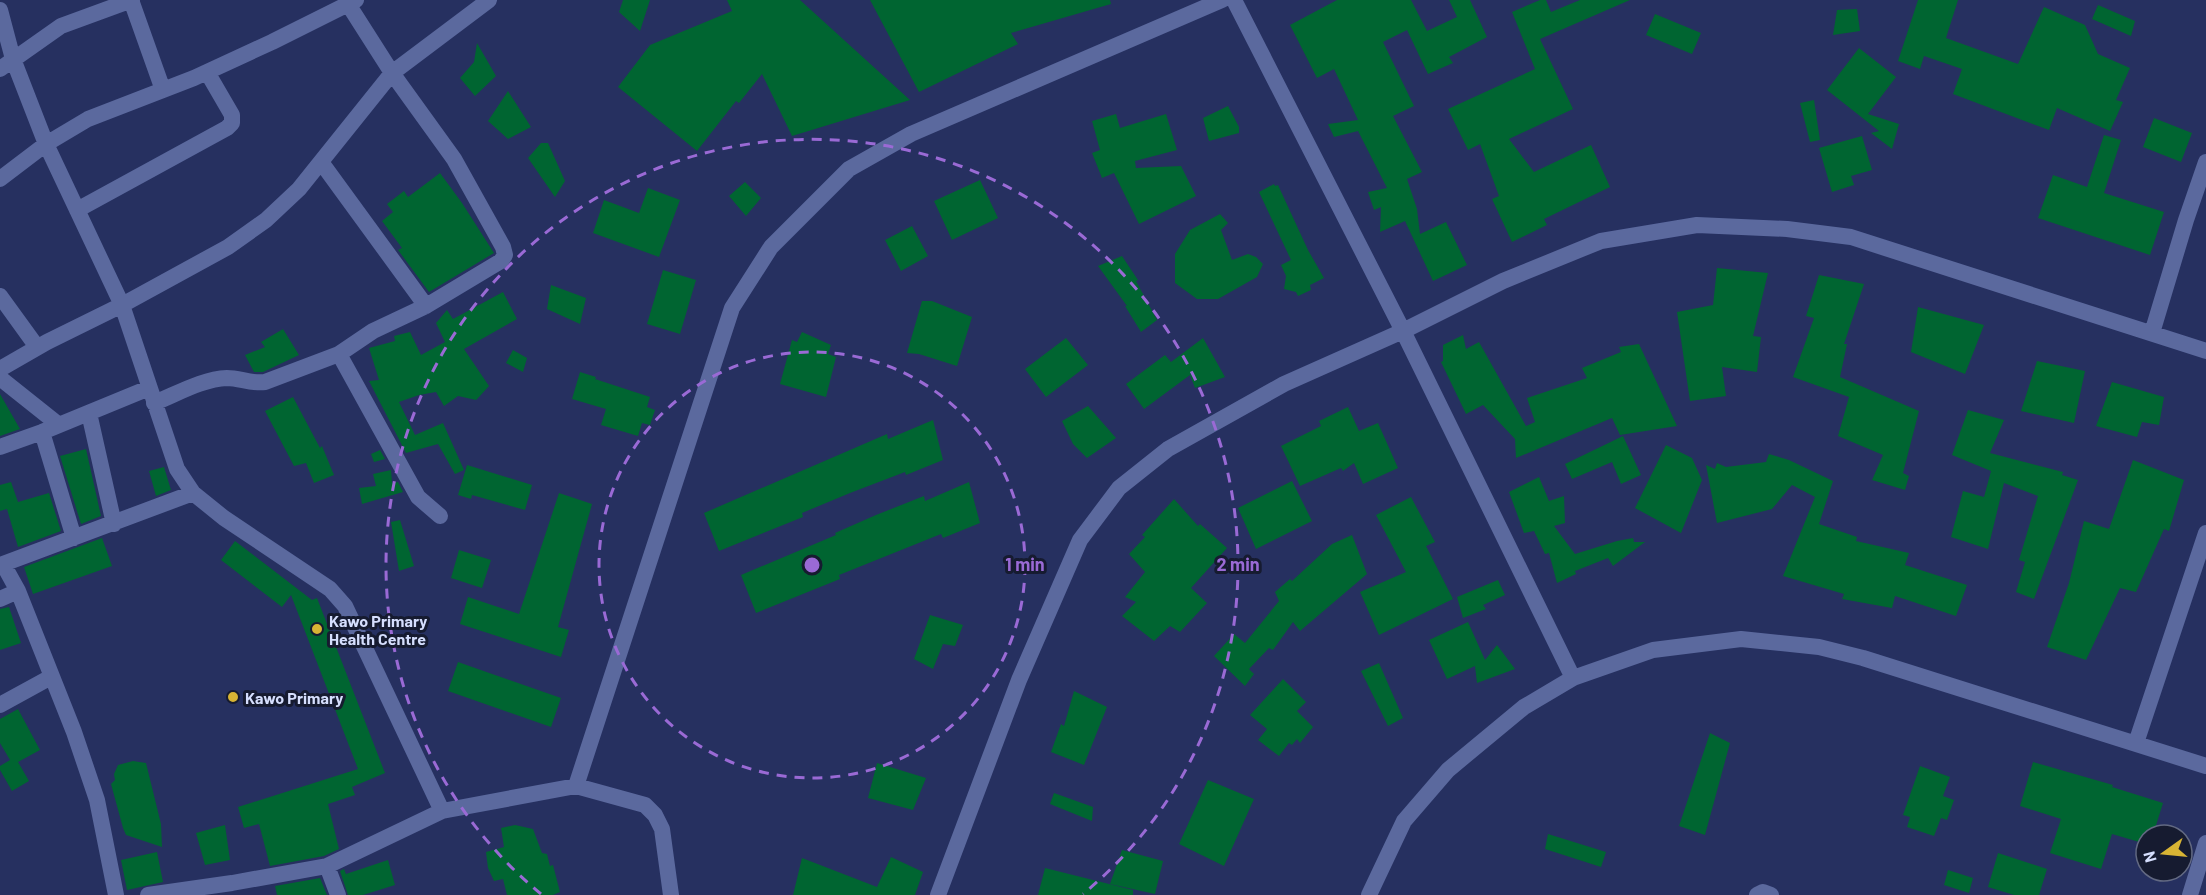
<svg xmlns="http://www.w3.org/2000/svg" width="2206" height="895" font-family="Barlow,sans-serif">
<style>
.building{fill:#006531}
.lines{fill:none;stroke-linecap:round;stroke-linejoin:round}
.minor{stroke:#5b699e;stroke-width:16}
.ring{fill:none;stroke:#9a6ad5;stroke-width:3;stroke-dasharray:10 8}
.poi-dot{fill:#d8b434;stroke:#161b30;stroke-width:2}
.labels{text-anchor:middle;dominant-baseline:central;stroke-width:6;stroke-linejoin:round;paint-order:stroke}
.poi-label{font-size:16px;font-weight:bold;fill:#d5defd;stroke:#161b30;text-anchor:start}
.centre{fill:#9a6ad5;stroke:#161b30;stroke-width:3}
.ring-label{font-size:18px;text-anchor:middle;font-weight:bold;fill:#9a6ad5;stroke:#161b30;stroke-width:6;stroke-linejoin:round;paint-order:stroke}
</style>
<rect width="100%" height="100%" fill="#263060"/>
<path class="building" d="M623,0H650L640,31L619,12Z
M727,0H800L910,100L792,136L762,74L739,103L736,101L697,151L618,87L650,45L732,11Z
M870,0H1110L1111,4L1011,33L1018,44L919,92Z
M1337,0H1411L1427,31L1457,17L1449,0H1470L1487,37L1449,57L1453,63L1428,74L1407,30L1383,42L1414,106L1393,116L1422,172L1407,179L1417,209L1420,234L1446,222L1467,265L1433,281L1405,221L1380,232L1381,207L1374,210L1368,192L1387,188L1358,131L1334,137L1328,124L1358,120L1334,69L1317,78L1290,25Z
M1540,0H1546L1551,12L1580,0H1630L1540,39L1573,109L1509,139L1534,172L1591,145L1610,187L1544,219L1547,225L1512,242L1492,199L1499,196L1480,144L1468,150L1448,109L1535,69L1512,12Z
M1918,0H1958L1946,38L2018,64L2044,7L2085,25L2098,54L2130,68L2116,100L2123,102L2110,131L2057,108L2049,130L1953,94L1962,69L1924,56L1920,69L1898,61Z
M2098,5L2135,21L2131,36L2092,19Z
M1857,9L1860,31L1833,35L1837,10Z
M1655,14L1701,33L1692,54L1646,35Z
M477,43L496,76L475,96L460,78L474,62Z
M1859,48L1896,77L1868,114L1899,124L1892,149L1871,133L1879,131L1827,90Z
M508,91L531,127L508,139L488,121Z
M1814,100L1820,140L1810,142L1800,103Z
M1228,106L1239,127V133L1209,141L1203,118Z
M1116,114L1120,128L1166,114L1177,150L1135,161L1136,168L1181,166L1196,196L1139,224L1114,173L1102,178L1092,153L1100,150L1092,121Z
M2154,118L2192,133L2181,162L2143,147Z
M2104,135L2121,140L2104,193L2164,212L2150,255L2038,218L2053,175L2087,187Z
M1862,136L1872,170L1851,176L1854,185L1832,192L1819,148Z
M541,143H548L565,181L555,197L528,158Z
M440,173L462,203L494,253L429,292L398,250L402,248L382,221L393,212L387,204L404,191L408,197Z
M980,180L998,218L952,240L934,201Z
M745,182L761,198L746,216L729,196Z
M1274,184L1275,186L1278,185L1308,250L1324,278L1310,285L1311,290L1298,296L1296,292L1284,289L1286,276L1281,265L1291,260L1259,192Z
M648,188L680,200L659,257L593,233L604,200L639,213Z
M1220,214L1228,223L1221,230L1232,260L1248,254L1256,257L1263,264L1257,277L1218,299H1197L1175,283V254L1190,230Z
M912,226L928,256L901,271L885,240Z
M1122,256L1138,280L1136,281L1157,320L1141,332L1125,306H1127L1098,266Z
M1717,268L1768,273L1753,336L1761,337L1757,372L1722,367L1726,396L1690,401L1677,312L1713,305Z
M663,270L696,280L680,334L647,324Z
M1819,275L1864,284L1844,344H1847L1840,377L1919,411L1903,473L1909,476L1905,490L1872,480L1883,455L1838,436L1849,397L1793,377L1814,318L1806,316Z
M551,285L586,298L580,324L547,309Z
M503,292L517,319L464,349L489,386L479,397L476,400L458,396L444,406L436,392L419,395L399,402L415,435L443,423L464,470L455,474L438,444L406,453L369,381L379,380L369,348L395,341L394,336L410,332L421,355L445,342L436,323L447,310L453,319Z
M922,301H932L972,317L957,366L919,354L907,353Z
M1918,307L1984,325L1965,374L1911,352Z
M283,329L299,355L263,372H254L245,355L265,347L261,342Z
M802,332L831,345L828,354L836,357L826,397L780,384L792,340L797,342Z
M1463,335L1466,349L1479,342L1526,426L1535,422L1527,398L1587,378L1582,368L1621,352L1619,347L1639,344L1677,426L1620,435L1612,418L1516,458L1515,439L1483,405L1466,414L1441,362L1443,361V345Z
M1066,338L1088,365L1046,397L1025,369Z
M1203,338L1225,377L1195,388L1190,375L1144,409L1126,384L1165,355L1171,362Z
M513,350L527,358L523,372L506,363Z
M2037,361L2085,371L2074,423L2021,411Z
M580,372L596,377L595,379L650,397L647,407L655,410L650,425L642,423L638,436L601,425L606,409L572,399Z
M2112,382L2164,397L2159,425L2142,422L2137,437L2096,426Z
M0,394L20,429L0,436Z
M293,397L320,448L322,446L334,475L314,483L306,463L294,466L265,411Z
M1088,406L1116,438L1087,458L1073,444L1062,421Z
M1348,407L1359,431L1378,423L1398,468L1363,484L1354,463L1343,471L1341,468L1300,486L1281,446L1321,426L1319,421Z
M1968,410L2004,420L1990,453L2063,472L2062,475L2078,480L2034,599L2016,592L2025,562L2019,560L2038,496L2004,483L1988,549L1951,537L1963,491L1984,497L1991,471L1952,455Z
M933,420L943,460L906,475L905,472L850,493L802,513L803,517L719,551L704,513L887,434L888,439Z
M1623,436L1641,475L1621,484L1612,462L1572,479L1565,464Z
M1666,445L1692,458L1702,480L1681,533L1635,508Z
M86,449L101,516L81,524L60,456Z
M380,450L385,459L374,462L371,454Z
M1769,454L1789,460L1833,481L1819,524L1857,537L1856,541L1909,553L1905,565L1967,585L1956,616L1895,596L1892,608L1842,599L1844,594L1783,576L1815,497L1792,485L1772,509L1717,523L1706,465L1715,469L1717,463L1726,467L1766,462Z
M2133,460L2184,480L2169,531L2164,529L2136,592L2120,588L2086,660L2047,647L2069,583L2084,521L2109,529Z
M467,465L532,485L525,510L472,495L471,499L458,495Z
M164,467L171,490L156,496L149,471Z
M391,470L392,483L398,482L403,492L362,504L359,488L376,486L373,474Z
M1539,477L1549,501L1564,496L1565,523L1554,526L1575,554L1617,541L1633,538L1634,542H1645L1613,566L1608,558L1575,571L1576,574L1557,583L1549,553L1545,554L1534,531L1524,533L1509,492Z
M1292,481L1312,521L1256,549L1238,508Z
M11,482L18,502L49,493L61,531L18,547L7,509L0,511V485Z
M969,482L980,523L943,538L941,534L839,575L840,579L756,613L741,575L836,535L835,533L876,515L924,496L925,501Z
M559,493L592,504L558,627L569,630L561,657L460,624L468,597L519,614Z
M1411,497L1435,542L1426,546L1453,599L1379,635L1360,592L1406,572L1376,515Z
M1174,499L1198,526L1200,524L1227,548L1191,588L1207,603L1180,632L1170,626L1154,641L1122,616L1136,602L1125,597L1145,572L1129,554L1145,537L1142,535Z
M400,520L414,566L399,571L391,522Z
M1352,535L1367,574L1300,631L1293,622L1273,650L1269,648L1249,669L1254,674L1245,686L1214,656L1234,634L1245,643L1279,601L1275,592L1290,579L1292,581L1332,544Z
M102,538L112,566L33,594L24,567Z
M235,541L312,600L317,598L385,773L352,787L355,795L328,804L339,849L324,856L270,866L259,824L244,828L238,807L358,769L291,595L282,607L221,560Z
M459,550L491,560L482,588L451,578Z
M1498,580L1505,595L1483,605L1486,609L1463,618L1457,597Z
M9,607L21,643L0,650V609Z
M930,615L963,625L955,646L943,644L933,669L914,659Z
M1468,622L1485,660L1497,645L1515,669L1477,683L1475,666L1447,679L1429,640Z
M458,662L561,698L551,727L448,691Z
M1379,663L1403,718L1388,726L1361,671Z
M1283,679L1306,702L1297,711L1313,727L1300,743L1297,739L1292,745L1289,743L1279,756L1258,740L1267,729L1250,715Z
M1074,691L1107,707L1084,765L1051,752L1061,724L1064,726Z
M18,709L40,750L18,762L29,781L12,791L0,770V766L10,760L0,743V719Z
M1710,733L1730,743L1705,835L1679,826Z
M133,761L146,763L161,824L162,847L126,835L123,828L111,784L115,780L114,774L118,765Z
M2033,762L2113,785L2112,787L2163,803L2153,835H2146V844L2112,834L2101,869L2050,853L2061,819L2020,806Z
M877,763L926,778L913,810L868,798Z
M1920,766L1950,777L1943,796L1954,800L1947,820L1941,818L1934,836L1907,827L1910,817L1903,815Z
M1208,780L1254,799L1224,866L1179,844Z
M1054,793L1093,807L1092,821L1050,804Z
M225,825L230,860L205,865L196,833Z
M515,825L533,829L542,853L547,854L550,866L553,865L560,892L553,895H507L503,879L494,881L488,868L486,852L504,847L501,828Z
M1548,834L1606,852L1601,867L1545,849Z
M1122,850L1163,861L1155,894L1110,884Z
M157,852L163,882L127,890L121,860Z
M1998,853L2047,869L2039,895H2014L1988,887Z
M891,857L923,872L915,895H793L802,858L877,887Z
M388,860L395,885L363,895H348L340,871L344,869L346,874Z
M1045,868L1133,890V895H1038Z
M1948,870L1973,878L1969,893L1944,885Z
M320,878L327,895H277L275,886Z"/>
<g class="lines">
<path class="minor" d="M131,0L163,90
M1234,0L1403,331L1573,678
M0,10L13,59L46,144L122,305L177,469L193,493L224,518L330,589L345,606L442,811L576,786L645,805L655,815L662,829L671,895
M0,69L61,26L132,0
M321,162L426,306
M0,179L46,144L88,119L194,78L272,42L356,0
M77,210L227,128L232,123V115L207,72
M0,296L37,347
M2152,333L2186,220L2206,162
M339,354L418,497L440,516
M0,369L47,342L122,305L228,247L266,220L299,189L392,73L489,0
M0,378L59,425
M154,403C177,394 202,379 227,378C240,378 251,384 265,382L339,354L373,331L426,306L501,261L505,255L503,247L454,159L392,73L348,4
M89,413L114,524
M42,432L74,538
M0,447L42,432L149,388
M0,599L18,591
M0,705L51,677
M2136,743L2206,533
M576,786L732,308L771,247L849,169L911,134L1222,0
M327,866L338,895
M116,895L97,800L74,732L18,591L3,564L193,493
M148,895L232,883L327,866L442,811
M938,895L1019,680L1080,540L1119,488L1168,449L1284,384L1403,331L1503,281L1601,241L1697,225L1787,229L1851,237L2206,351
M1369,895L1404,821L1448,770L1524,707L1573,678L1653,650L1741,639L1819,647L1863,658L2206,766
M1757,895L1763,892L1771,895
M2190,895L2206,843"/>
</g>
<g class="ring">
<circle cx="812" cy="565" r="213"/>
<path d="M541 894A426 426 0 1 1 1083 894"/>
</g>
<g class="poi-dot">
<circle cx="317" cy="629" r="6"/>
<circle cx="233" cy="697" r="6"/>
</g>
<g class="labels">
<g class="poi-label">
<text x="329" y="620">Kawo Primary<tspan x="329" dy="18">Health Centre</tspan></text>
<text x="245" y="697">Kawo Primary</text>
</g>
</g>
<circle cx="812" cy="565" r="9" class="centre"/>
<g class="ring-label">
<text x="1025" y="571">1 min</text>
<text x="1238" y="571">2 min</text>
</g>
<g transform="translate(2164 853) rotate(255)"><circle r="28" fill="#161b30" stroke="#626982" stroke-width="1.5"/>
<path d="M0-4.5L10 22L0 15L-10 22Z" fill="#d8b434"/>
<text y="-9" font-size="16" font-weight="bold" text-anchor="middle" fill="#d5defd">N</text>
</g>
</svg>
